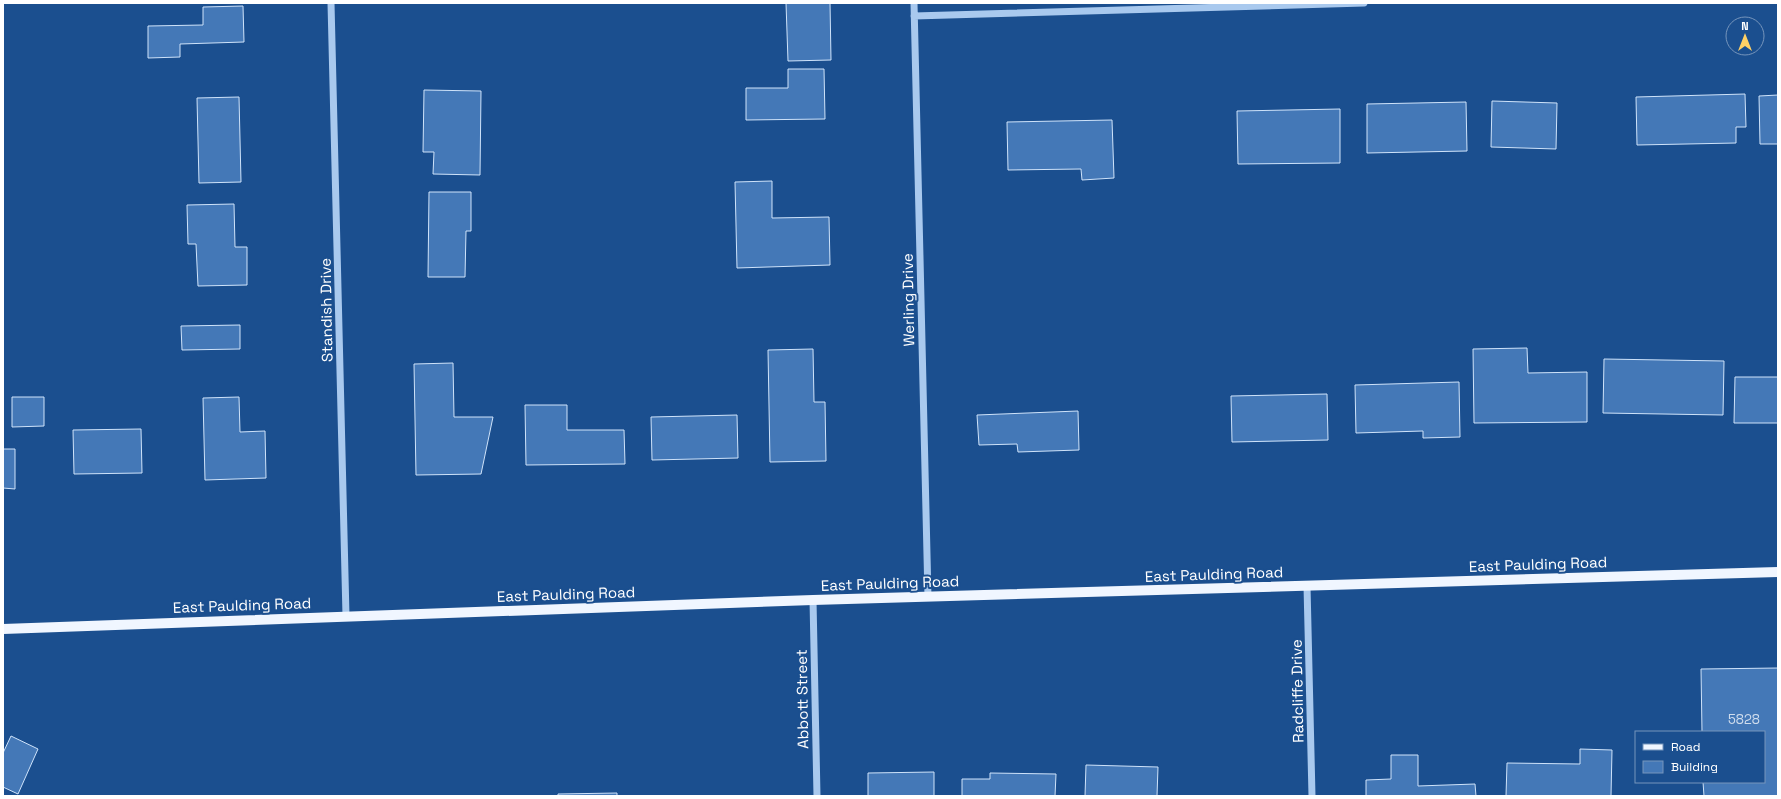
<svg xmlns="http://www.w3.org/2000/svg" width="1781" height="799" font-family="'Space Grotesk',sans-serif">
<style>
.building{fill:#4478b7;stroke:#cfe3fa}
.lines{fill:none;stroke-linecap:round;stroke-linejoin:round}
.minor{stroke:#a9c9ee;stroke-width:7}
.major{stroke:#f0f6ff;stroke-width:10}
.labels{text-anchor:middle;dominant-baseline:central;stroke-width:4;stroke-linejoin:round;paint-order:stroke}
.number-label{font-size:13px;fill:#d0dded}
.street-label{font-size:15px;fill:#fff;stroke:#1b4f8f}
</style>
<rect width="100%" height="100%" fill="#1b4f8f"/>
<path class="building" d="M786,3H830L831,60L788,61Z
M243,6L244,42L180,44V57L148,58V26L203,25V7Z
M788,69H824L825,119L746,120V88H788Z
M424,90L481,91L480,175L433,174L434,152H423Z
M1745,94L1746,127H1736V143L1637,145L1636,97Z
M1778,95V144H1760L1759,96Z
M239,97L241,182L199,183L197,98Z
M1492,101L1557,103L1556,149L1491,147Z
M1466,102L1467,151L1367,153V104Z
M1340,109V163L1238,164L1237,111Z
M1112,120L1114,178L1082,180L1081,169L1008,170L1007,122Z
M772,181V218L829,217L830,265L737,268L735,182Z
M429,192H471V231H466L465,277H428Z
M234,204L235,247H247V285L198,286L196,244H188L187,205Z
M240,325V349L182,350L181,326Z
M1527,348L1528,373L1587,372V422L1474,423L1473,349Z
M813,349L814,402H825L826,461L770,462L768,350Z
M1604,359L1724,361L1723,415L1603,413Z
M453,363L454,417H493L481,474L416,475L414,364Z
M1735,377H1778V423H1734Z
M1459,382L1460,437L1423,438V431L1356,433L1355,385Z
M1327,394L1328,440L1232,442L1231,396Z
M12,397H44V426L12,427Z
M239,397L240,432L265,431L266,478L205,480L203,398Z
M525,405H567V430H624L625,464L526,465Z
M1078,411L1079,450L1018,452L1017,444L979,445L977,415Z
M737,415L738,458L652,460L651,417Z
M141,429L142,473L74,474L73,430Z
M3,449H15V489L3,488Z
M1778,668V796H1704L1703,782H1764V732H1702L1701,669Z
M11,736L38,749L18,794L3,787V753Z
M1580,749L1612,750L1611,796H1506L1507,763L1580,764Z
M1391,755H1418V786L1475,784L1476,796H1366V780L1391,779Z
M1086,765L1158,767L1157,796H1085Z
M934,772V796H868V773Z
M990,773L1056,774L1055,796H962V779H990Z
M617,793V796H558V794Z"/>
<g class="lines">
<path class="minor" d="M331,3L346,616
M914,3L928,597
M914,16L1364,3
M1307,586L1312,796
M813,600L817,796"/>
<path class="major" d="M3,629L813,600L1778,572"/>
</g>
<g class="labels">
<g class="number-label">
<text x="1744" y="719">5828</text>
</g>
<g class="street-label">
<text transform="translate(908 300) rotate(-91)">Werling Drive</text>
<text transform="translate(326 310) rotate(-91)">Standish Drive</text>
<text transform="translate(1538 564) rotate(-2)">East Paulding Road</text>
<text transform="translate(1214 574) rotate(-2)">East Paulding Road</text>
<text transform="translate(890 583) rotate(-2)">East Paulding Road</text>
<text transform="translate(566 594) rotate(-2)">East Paulding Road</text>
<text transform="translate(242 605) rotate(-2)">East Paulding Road</text>
<text transform="translate(1297 691) rotate(-91)">Radcliffe Drive</text>
<text transform="translate(802 699) rotate(-91)">Abbott Street</text>
</g>
</g>
<rect width="1781" height="799" fill="none" stroke="#ffffff" stroke-width="8"/>
<rect x="1635" y="731" width="130" height="52" fill="#1b4f8f" stroke="#7695bc"/>
<rect x="1643" y="744" width="20" height="6" fill="#f0f6ff" stroke="#7695bc"/>
<text x="1671" y="751" font-size="12" fill="#ffffff">Road</text>
<rect x="1643" y="761" width="20" height="12" fill="#4478b7" stroke="#7695bc"/>
<text x="1671" y="771" font-size="12" fill="#ffffff">Building</text>
<g transform="translate(1745 36)"><circle r="19" fill="#1b4f8f" stroke="#7695bc"/>
<path d="M0-3L7 15L0 10L-7 15Z" fill="#ffd166"/>
<text y="-6" font-size="11" font-weight="bold" text-anchor="middle" fill="#ffffff">N</text>
</g>
</svg>
